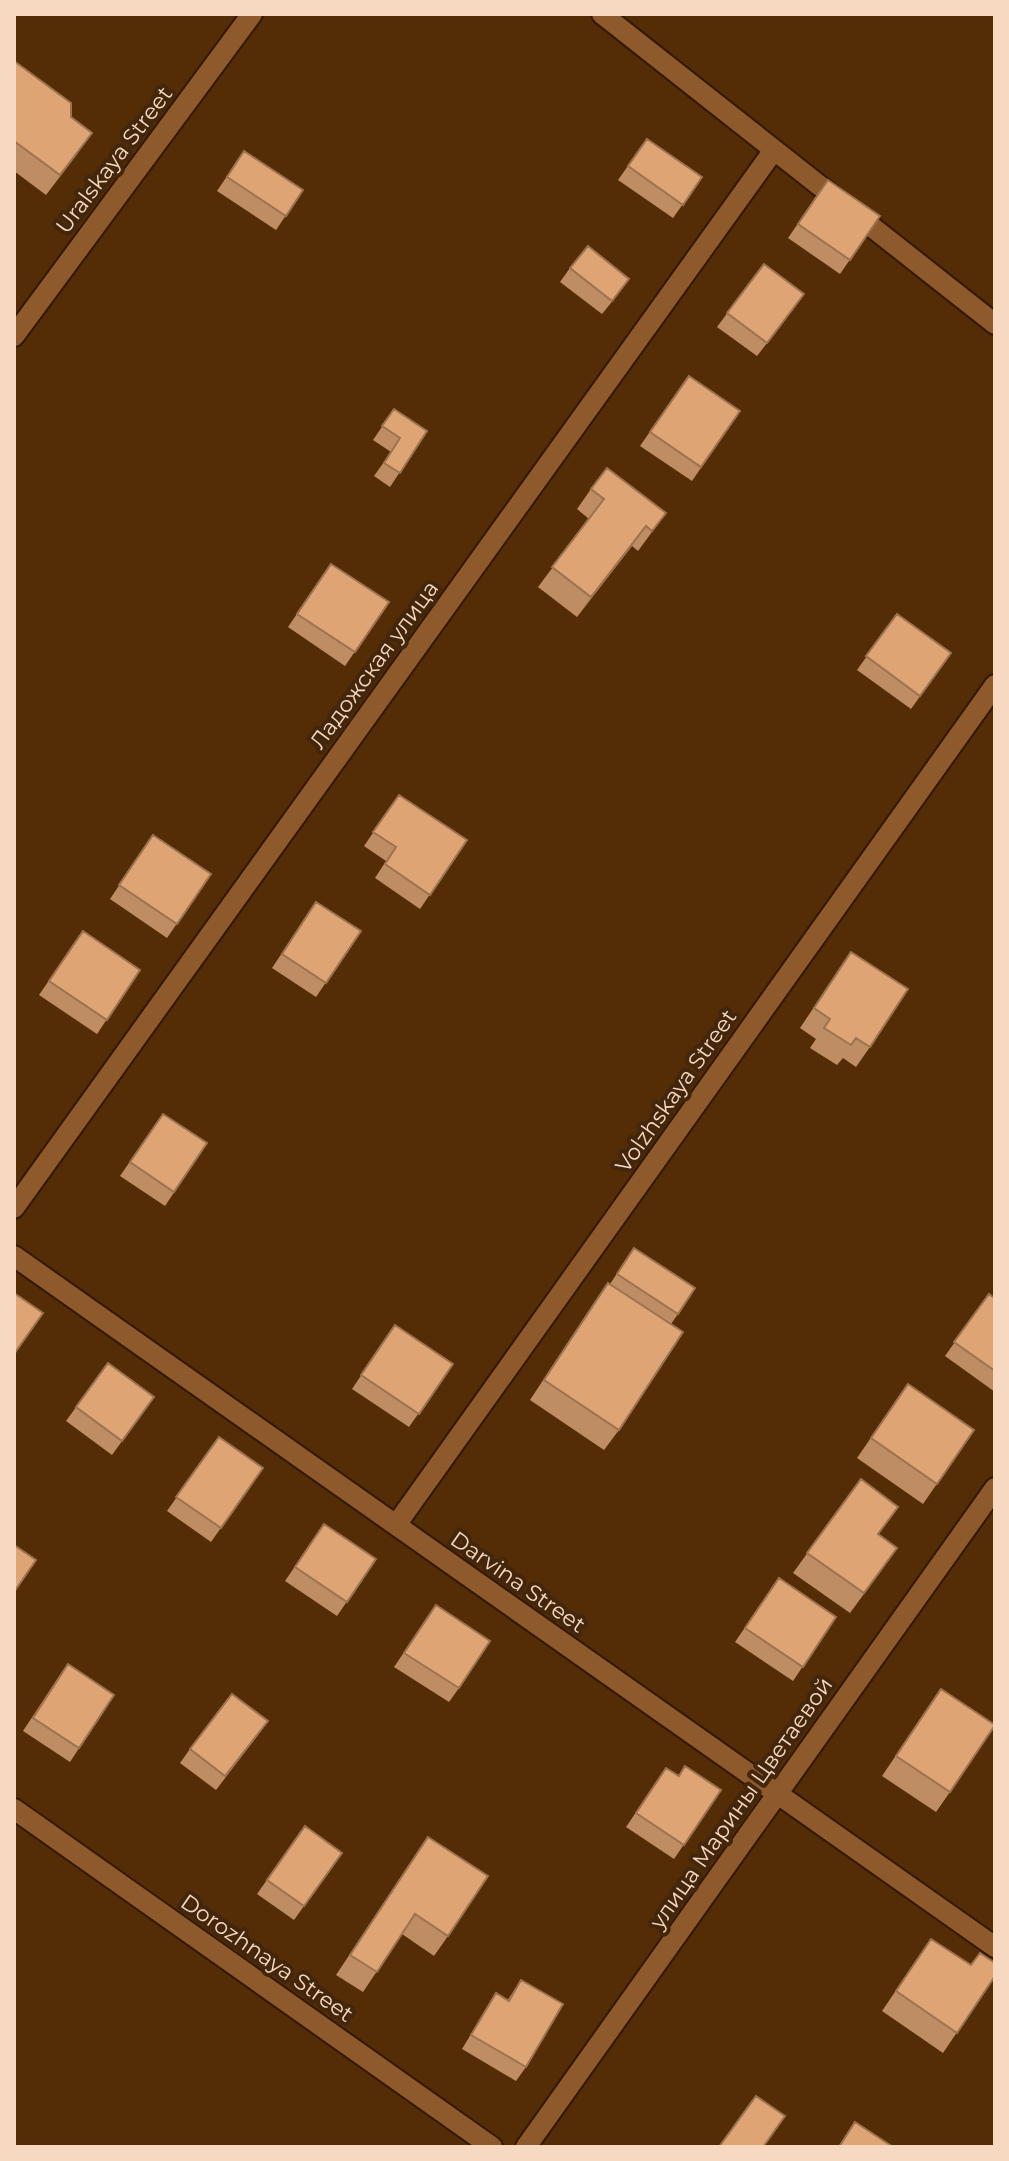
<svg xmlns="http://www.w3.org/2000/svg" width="1009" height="2161" font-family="Montserrat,sans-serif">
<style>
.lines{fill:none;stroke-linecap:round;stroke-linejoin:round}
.street-casing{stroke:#321800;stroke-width:24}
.street{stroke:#8f5a2b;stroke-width:20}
.wall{fill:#bf8d64}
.shaded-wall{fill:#9b7351}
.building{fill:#dea474;stroke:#9b7351;stroke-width:2}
.labels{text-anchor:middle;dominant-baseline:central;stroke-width:8;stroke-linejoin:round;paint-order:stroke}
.street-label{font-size:22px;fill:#f7d8c0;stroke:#42270d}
</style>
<rect width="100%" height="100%" fill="#542d06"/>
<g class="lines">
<g class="street-casing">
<path id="street" d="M602,14L995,324
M14,336L252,14
M14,1208L774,150
M14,1256L995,1947
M396,1525L995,685
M14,1809L492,2147
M526,2147L995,1488"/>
</g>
<use href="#street" class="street"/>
</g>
<path class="wall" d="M14,61L71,117L78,153L46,195L14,171Z
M647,139L702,177L673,218L618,180Z
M244,151L303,190L276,230L217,191Z
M828,180L880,216L840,274L788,238Z
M764,264L794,308L757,356L717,327Z
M570,268L619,293L602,314L560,282Z
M689,376L740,411L692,481L640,446Z
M394,409L427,431L390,487L374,476L391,452L373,440Z
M591,489L666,513L638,551L632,546L577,617L538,587L589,519L577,509Z
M331,564L389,602L345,666L288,627Z
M897,614L951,653L911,709L857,670Z
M399,795L467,840L420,909L375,878L386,861L364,846Z
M153,835L211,874L167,938L110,899Z
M316,902L361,931L316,997L272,968Z
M83,931L140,970L97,1034L39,995Z
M851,952L870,1047L856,1067L843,1058L837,1065L810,1048L816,1039L800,1028Z
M163,1114L207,1143L165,1206L120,1176Z
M634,1248L678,1314L671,1324L619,1430L604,1450L530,1400L594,1303L608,1283L610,1284Z
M989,1294L995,1299V1392L945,1356Z
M395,1325L453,1364L409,1427L352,1389Z
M108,1363L154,1397L112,1455L66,1421Z
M908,1384L974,1430L923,1504L857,1458Z
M219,1437L263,1468L211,1542L167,1511Z
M861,1479L883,1568L850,1613L793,1573Z
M324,1524L376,1559L337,1616L285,1581Z
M779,1578L836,1617L793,1681L735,1642Z
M436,1605L459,1688L449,1702L394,1667Z
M58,1678L114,1695L70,1762L23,1731Z
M941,1689L950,1792L936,1812L882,1776Z
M258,1735L216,1790L180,1763L190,1749Z
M666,1768L679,1776L721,1790L674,1859L626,1827Z
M305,1826L342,1853L294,1920L257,1894Z
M428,1837L448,1936L434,1956L402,1934L363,1992L336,1975Z
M931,1939L971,1965L995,1976L943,2053L882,2011Z
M521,1980L526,2067L516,2081L462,2049L496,1993L507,2001Z"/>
<path class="shaded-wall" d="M646,526L632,546L577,617L591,597Z"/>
<path class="building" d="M14,61L71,103V117L92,133L60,175L14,141Z
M647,139L702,177L683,205L628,166Z
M244,151L303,190L286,216L227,177Z
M828,180L880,216L850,260L798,224Z
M588,246L629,279L612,301L570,268Z
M764,264L804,294L767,343L727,313Z
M689,376L740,411L701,467L650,432Z
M394,409L427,431L400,473L384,463L400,438L382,426Z
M607,468L666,513L652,531L646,526L591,597L552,567L604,499L591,489Z
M331,564L389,602L355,652L297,614Z
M897,614L951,653L920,696L866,656Z
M399,795L467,840L430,895L385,864L396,847L373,832Z
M153,835L211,874L177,924L119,885Z
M316,902L361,931L326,983L282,954Z
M83,931L140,970L107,1020L49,981Z
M851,952L908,989L870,1047L856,1038L851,1045L824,1028L830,1019L814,1008Z
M163,1114L207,1143L174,1192L130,1162Z
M634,1248L695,1288L678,1314L617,1274Z
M608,1283L683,1332L619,1430L544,1380Z
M14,1293L43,1313L14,1354Z
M989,1294L995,1299V1371L954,1342Z
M395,1325L453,1364L419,1414L361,1375Z
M108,1363L154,1397L122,1441L76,1407Z
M908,1384L974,1430L937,1484L871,1438Z
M219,1437L263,1468L221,1528L176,1497Z
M861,1479L898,1507L878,1534L897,1548L864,1593L807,1553Z
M324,1524L376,1559L347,1602L295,1567Z
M14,1545L36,1560L14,1592Z
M779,1578L836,1617L803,1667L745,1628Z
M436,1605L490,1641L459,1688L404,1653Z
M68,1664L114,1695L79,1748L33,1718Z
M941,1689L995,1725L950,1792L896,1756Z
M232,1694L268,1721L225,1776L190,1749Z
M685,1766L721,1790L684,1845L636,1813L666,1768L679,1776Z
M305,1826L342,1853L304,1906L267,1880Z
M428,1837L488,1876L448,1936L415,1914L377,1972L350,1955Z
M931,1939L971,1965L980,1953L995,1963V1976L957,2033L896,1991Z
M521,1980L563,2004L526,2067L471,2035L496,1993L509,2001Z
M756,2096L785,2116L763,2147H719Z
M855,2122L893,2147H839Z"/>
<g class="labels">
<g class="street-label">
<text transform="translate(114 160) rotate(-53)">Uralskaya Street</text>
<text transform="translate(374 665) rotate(-54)">Ладожская улица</text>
<text transform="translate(676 1091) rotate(-55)">Volzhskaya Street</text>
<text transform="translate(518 1582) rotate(35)">Darvina Street</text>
<text transform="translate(741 1803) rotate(-55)">улица Марины Цветаевой</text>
<text transform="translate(267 1958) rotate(35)">Dorozhnaya Street</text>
</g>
</g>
<rect width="1009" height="2161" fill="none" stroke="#f7d8c0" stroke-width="32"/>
</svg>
